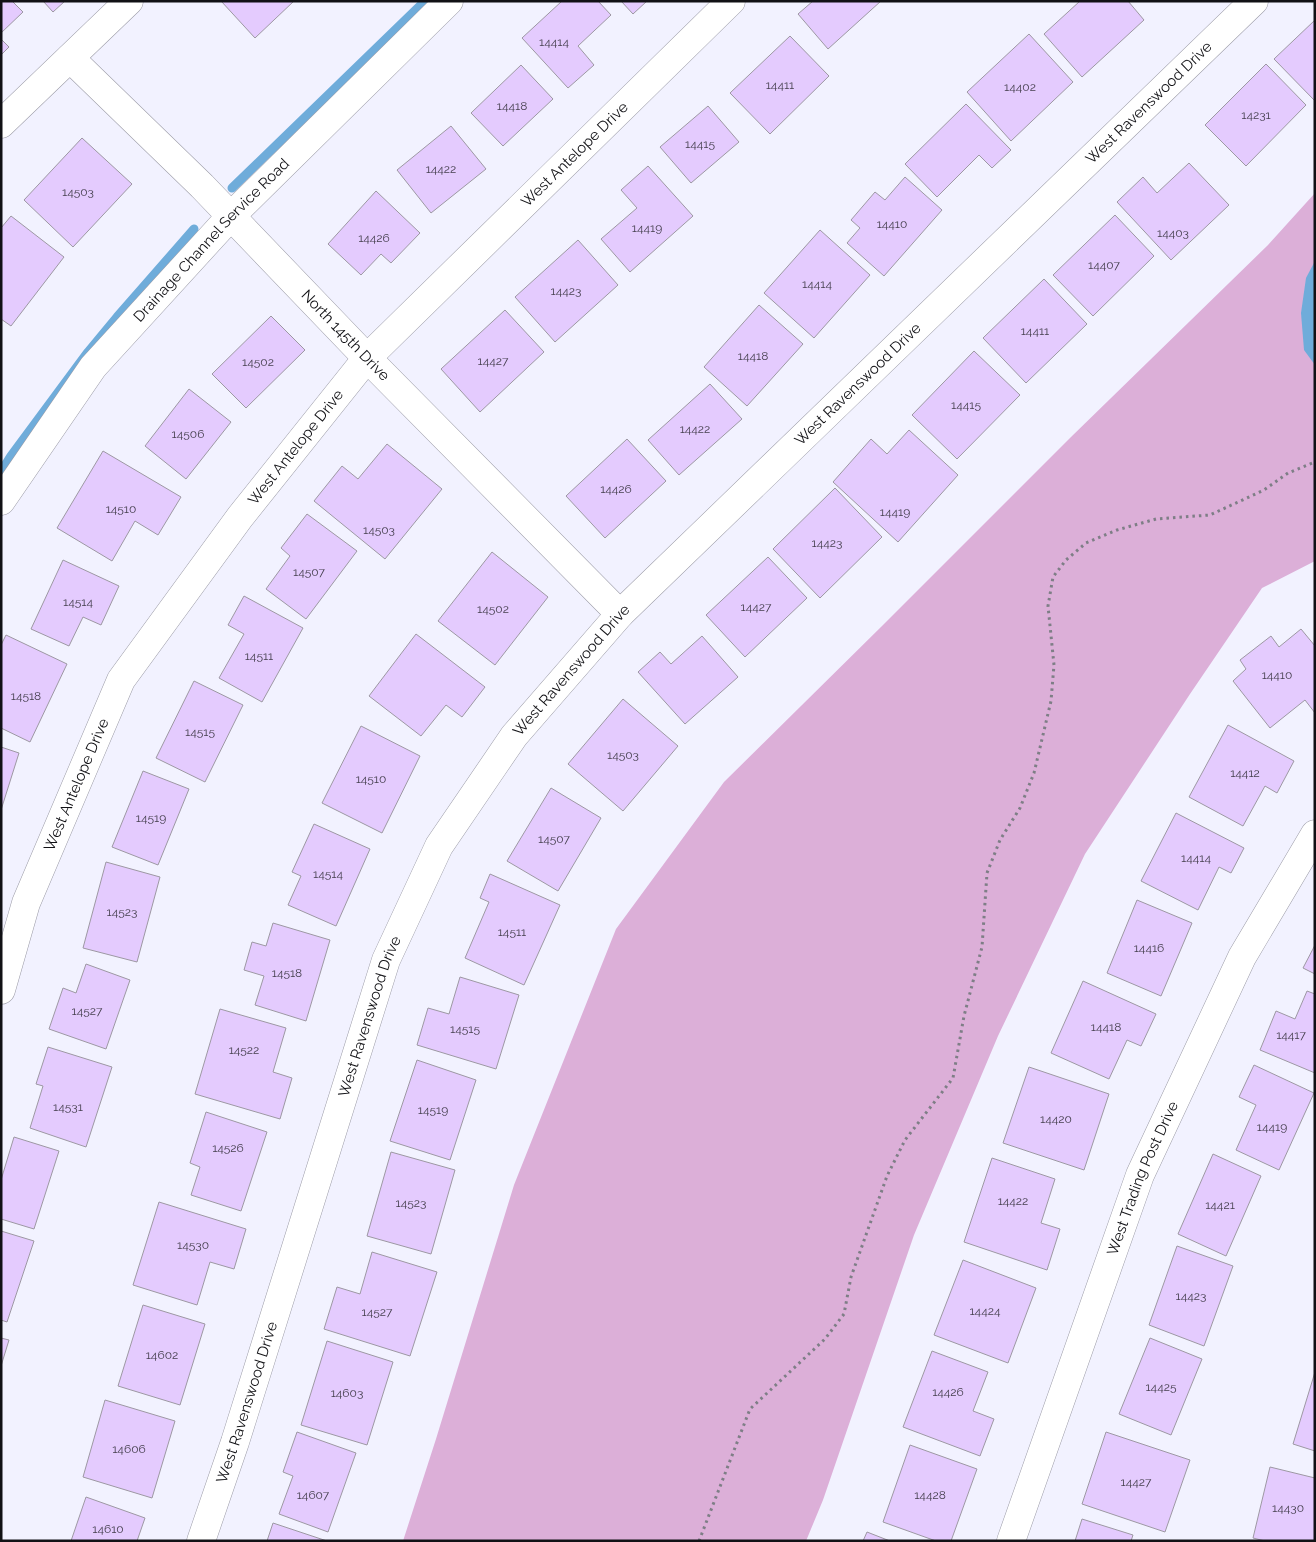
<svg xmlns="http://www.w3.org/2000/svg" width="1316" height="1542" font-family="Raleway,sans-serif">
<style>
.green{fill:#dcafd8}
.water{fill:#6facda}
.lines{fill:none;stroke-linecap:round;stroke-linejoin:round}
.stream{stroke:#6facda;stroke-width:9}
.building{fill:#e4cbfe;stroke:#9d98a3}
.minor-casing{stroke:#9c9ca7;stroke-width:29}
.path{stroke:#7e7e86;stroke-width:3;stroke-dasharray:2.5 4;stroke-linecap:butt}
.minor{stroke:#fff;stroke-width:28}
.labels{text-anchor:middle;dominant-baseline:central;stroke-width:4;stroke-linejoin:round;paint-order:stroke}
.number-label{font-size:12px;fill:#46404f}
.street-label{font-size:15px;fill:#111115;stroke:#fff}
</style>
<rect width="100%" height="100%" fill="#f2f2ff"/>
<path class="green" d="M1315,193V561L1262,588L1190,694L1085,854L998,1036L914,1235L823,1500L806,1541H403L436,1439L514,1185L616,929L724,782L882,626L1071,437L1268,245Z"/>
<path class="water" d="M1315,261V365L1304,350L1301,313L1306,278Z"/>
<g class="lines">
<path class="stream" d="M232,188L425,1
M1,472L11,456L88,352L117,317L194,229"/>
</g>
<path class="building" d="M1,1H12L23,12L1,33Z
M43,1H65L53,12Z
M221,1H294L255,38Z
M562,1H598L611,15L578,46L594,65L568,88L522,38Z
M621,1H647L633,14Z
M813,1H881L828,49L798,14Z
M1080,1H1128L1144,20L1082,77L1044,34Z
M1315,20V101L1274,59Z
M1029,34L1073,82L1011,141L967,92Z
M790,36L829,76L770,134L730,93Z
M1,39L9,47L1,55Z
M1266,64L1306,105L1246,166L1205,125Z
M521,65L553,99L503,146L471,113Z
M966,104L1011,150L992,168L979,155L937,197L905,164Z
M708,106L739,142L691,183L660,147Z
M451,126L486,169L431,213L397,170Z
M82,138L132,184L73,247L24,200Z
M1189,163L1229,205L1171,260L1117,202L1143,177L1157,193Z
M648,166L693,216L630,272L601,239L637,208L621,190Z
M905,177L942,210L884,276L847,243L860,228L851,220L875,192L885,200Z
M376,191L420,233L391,263L381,254L361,275L328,244Z
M1115,215L1154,256L1093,316L1053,275Z
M11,216L64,257L11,326L1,319V228Z
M820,230L870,275L814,338L764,293Z
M578,240L618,285L555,342L515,297Z
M1044,279L1087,324L1026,383L983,338Z
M759,305L803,344L747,406L704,367Z
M505,310L544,352L480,412L441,369Z
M271,316L305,350L246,408L212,374Z
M974,351L1020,395L957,459L912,415Z
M710,384L742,419L679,475L648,440Z
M189,389L231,422L186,479L145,446Z
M909,430L958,475L898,542L833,482L871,439L887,454Z
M627,439L666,481L605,538L566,496Z
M387,444L442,489L385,559L314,501L342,466L358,479Z
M103,451L181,497L158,535L135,521L112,561L57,528Z
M835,488L882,537L820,598L773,549Z
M307,514L357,551L306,619L266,589L290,556L281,548Z
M492,552L548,597L495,665L438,621Z
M768,557L807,598L745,657L706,615Z
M63,560L119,586L101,625L83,617L69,646L31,629Z
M244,596L303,628L262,702L219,678L244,634L228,625Z
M1301,629L1315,646V713L1305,700L1270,728L1233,681L1246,669L1240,660L1271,636L1279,647Z
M416,634L485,687L462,717L446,705L421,736L369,696Z
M6,635L67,664L30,742L1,728V645Z
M702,636L738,677L685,724L638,672L660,652L671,664Z
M194,681L243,705L205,782L156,758Z
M623,699L678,746L623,811L568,764Z
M1228,725L1294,761L1277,793L1265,786L1243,826L1189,797Z
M361,726L420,756L382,833L322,803Z
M1,747L19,753L1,810Z
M143,771L189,789L158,865L112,847Z
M551,788L601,818L558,891L507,861Z
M1176,813L1244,848L1231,873L1219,867L1198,910L1141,881Z
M314,824L370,849L336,926L288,905L301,876L292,872Z
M106,862L160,877L137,962L83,948Z
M490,874L560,905L524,985L465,958L489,902L480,898Z
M1137,900L1192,923L1161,996L1107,973Z
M273,923L330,940L306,1021L255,1005L264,976L244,970L252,942L266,946Z
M1315,945V974L1303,968Z
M86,964L130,980L106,1049L49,1029L63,988L76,993Z
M460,977L519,995L496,1069L417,1045L428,1008L449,1014Z
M1083,981L1156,1014L1141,1046L1127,1040L1109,1079L1051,1053Z
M1307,991L1315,994V1073L1260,1050L1276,1011L1295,1019Z
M220,1009L286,1028L273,1072L292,1078L280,1119L195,1094Z
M48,1047L112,1067L86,1147L30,1128L43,1086L36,1084Z
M417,1060L476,1080L450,1160L390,1141Z
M1254,1065L1314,1093L1279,1170L1236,1150L1256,1105L1239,1097Z
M1029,1067L1109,1094L1084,1170L1003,1143Z
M206,1112L267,1132L241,1211L191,1195L200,1167L190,1163Z
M14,1137L59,1151L34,1229L1,1219V1180Z
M391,1152L455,1170L431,1254L367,1236Z
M1213,1154L1261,1176L1226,1256L1178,1234Z
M992,1158L1055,1179L1041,1223L1060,1229L1047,1270L964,1242Z
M159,1202L246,1229L234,1269L210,1262L197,1305L133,1285Z
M1,1231L34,1241L7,1322L1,1320Z
M1177,1246L1233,1266L1204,1346L1149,1325Z
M372,1252L437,1272L410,1356L324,1329L337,1287L360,1294Z
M963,1260L1036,1288L1008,1363L934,1335Z
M143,1305L205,1324L180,1405L118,1386Z
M1,1338L9,1340L1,1366Z
M1150,1338L1202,1359L1171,1435L1119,1414Z
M327,1341L393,1362L367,1445L301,1425Z
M932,1351L988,1372L973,1411L994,1419L980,1456L903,1427Z
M1315,1372V1451L1293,1444Z
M105,1400L175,1421L152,1498L83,1477Z
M297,1432L356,1453L328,1532L279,1514L293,1476L283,1472Z
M1106,1432L1190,1460L1165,1532L1082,1504Z
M910,1445L977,1469L951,1541H936L883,1522Z
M1270,1467L1315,1478V1541H1265L1253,1538Z
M86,1497L145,1518L137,1541H71Z
M1082,1519L1133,1535L1131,1541H1075Z
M273,1523L327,1541H267Z
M867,1532L890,1541H863Z"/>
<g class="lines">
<g class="minor-casing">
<g id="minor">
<path id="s1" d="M70,58L202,186L367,358L620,614"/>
<path d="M1,124L129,1"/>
<path id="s2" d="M1,501L93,367L231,216L449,1"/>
<path id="s3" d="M1,990L26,903L121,680L240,517L367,358L731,1"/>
<path id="s4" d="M201,1541L235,1442L386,960L439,846L514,736L620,614L1254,1"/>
<path id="s5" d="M1011,1541L1140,1175L1242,957L1315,834"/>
</g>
</g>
<path class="path" d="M699,1541L750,1409L825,1339L844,1314L851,1277L887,1176L905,1140L953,1078L964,1016L982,947L987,873L1000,840L1020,808L1034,773L1051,701L1054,665L1048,606L1053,577L1066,560L1086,543L1117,530L1156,519L1210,515L1264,490L1288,473L1315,462"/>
<use href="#minor" class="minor"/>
</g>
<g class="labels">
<g class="number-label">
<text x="554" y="42">14414</text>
<text x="780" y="85">14411</text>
<text x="1020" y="87">14402</text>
<text x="512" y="106">14418</text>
<text x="1256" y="115">14231</text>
<text x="700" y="144">14415</text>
<text x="441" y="169">14422</text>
<text x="78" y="192">14503</text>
<text x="892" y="224">14410</text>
<text x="647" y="228">14419</text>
<text x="1173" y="233">14403</text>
<text x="374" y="238">14426</text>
<text x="1104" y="265">14407</text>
<text x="817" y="284">14414</text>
<text x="566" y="291">14423</text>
<text x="1035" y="331">14411</text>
<text x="753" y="356">14418</text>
<text x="493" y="361">14427</text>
<text x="258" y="362">14502</text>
<text x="966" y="405">14415</text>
<text x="695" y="429">14422</text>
<text x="188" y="434">14506</text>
<text x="616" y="489">14426</text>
<text x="121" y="509">14510</text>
<text x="895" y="512">14419</text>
<text x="379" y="530">14503</text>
<text x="827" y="543">14423</text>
<text x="309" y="572">14507</text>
<text x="78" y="602">14514</text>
<text x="756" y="607">14427</text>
<text x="493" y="609">14502</text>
<text x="259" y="656">14511</text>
<text x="1277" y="675">14410</text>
<text x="26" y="696">14518</text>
<text x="200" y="732">14515</text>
<text x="623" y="755">14503</text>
<text x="1245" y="773">14412</text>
<text x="371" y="779">14510</text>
<text x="151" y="818">14519</text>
<text x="554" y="839">14507</text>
<text x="1196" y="858">14414</text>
<text x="328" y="874">14514</text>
<text x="122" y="912">14523</text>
<text x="512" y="932">14511</text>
<text x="1149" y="948">14416</text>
<text x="287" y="973">14518</text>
<text x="87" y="1011">14527</text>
<text x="1106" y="1027">14418</text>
<text x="465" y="1029">14515</text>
<text x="1291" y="1035">14417</text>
<text x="244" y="1050">14522</text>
<text x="68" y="1107">14531</text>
<text x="433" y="1110">14519</text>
<text x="1056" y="1119">14420</text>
<text x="1272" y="1127">14419</text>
<text x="228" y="1148">14526</text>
<text x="1013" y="1201">14422</text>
<text x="411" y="1203">14523</text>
<text x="1220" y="1205">14421</text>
<text x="193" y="1245">14530</text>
<text x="1191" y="1296">14423</text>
<text x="985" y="1311">14424</text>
<text x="377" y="1312">14527</text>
<text x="162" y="1355">14602</text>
<text x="1161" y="1387">14425</text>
<text x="948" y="1392">14426</text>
<text x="347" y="1393">14603</text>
<text x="129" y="1449">14606</text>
<text x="1136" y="1482">14427</text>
<text x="313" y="1495">14607</text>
<text x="930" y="1495">14428</text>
<text x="1288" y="1508">14430</text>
<text x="108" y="1529">14610</text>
</g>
<g class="street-label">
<text stroke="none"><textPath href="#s4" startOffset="1766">West Ravenswood Drive</textPath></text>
<text stroke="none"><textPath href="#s3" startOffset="1029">West Antelope Drive</textPath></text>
<text stroke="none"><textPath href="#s2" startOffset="336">Drainage Channel Service Road</textPath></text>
<text stroke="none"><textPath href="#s1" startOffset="391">North 145th Drive</textPath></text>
<text stroke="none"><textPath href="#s4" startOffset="1361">West Ravenswood Drive</textPath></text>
<text stroke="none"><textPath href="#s3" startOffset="624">West Antelope Drive</textPath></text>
<text stroke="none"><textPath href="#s4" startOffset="956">West Ravenswood Drive</textPath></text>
<text stroke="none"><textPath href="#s3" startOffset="219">West Antelope Drive</textPath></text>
<text stroke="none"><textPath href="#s4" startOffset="551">West Ravenswood Drive</textPath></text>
<text stroke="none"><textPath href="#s5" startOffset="386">West Trading Post Drive</textPath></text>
<text stroke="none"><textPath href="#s4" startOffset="146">West Ravenswood Drive</textPath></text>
</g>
</g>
<rect width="1316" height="1542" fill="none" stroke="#111115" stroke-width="5"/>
</svg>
